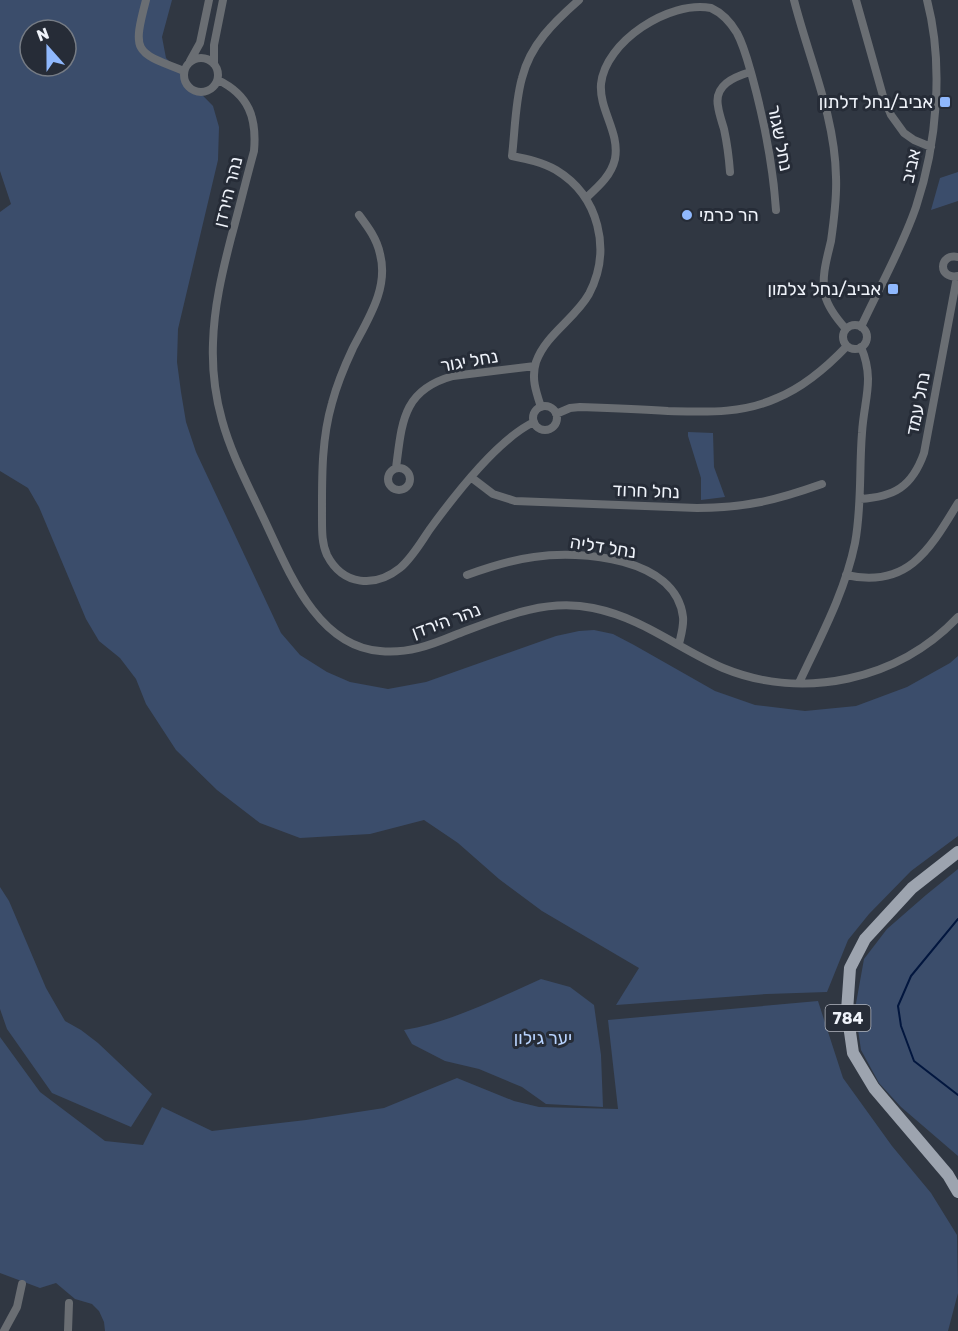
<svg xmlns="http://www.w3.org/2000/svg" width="958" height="1331" font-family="Rubik,'Noto Sans Hebrew',sans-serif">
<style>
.green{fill:#3b4d6b;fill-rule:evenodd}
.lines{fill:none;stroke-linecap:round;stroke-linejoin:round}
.stream{stroke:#02163e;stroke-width:2}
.street{stroke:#6a6e73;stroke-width:8}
.primary{stroke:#9da4af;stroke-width:12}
.poi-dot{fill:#8fb8fd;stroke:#262c37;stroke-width:2}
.labels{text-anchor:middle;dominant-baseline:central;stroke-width:6;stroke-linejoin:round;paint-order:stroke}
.shield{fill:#262c37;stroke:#b3b7c0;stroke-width:1.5}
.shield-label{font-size:16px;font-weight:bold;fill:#eff3fa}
.poi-label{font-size:18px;fill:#eff3fa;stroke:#262c37;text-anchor:end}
.street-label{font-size:18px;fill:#eff3fa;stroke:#262c37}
.park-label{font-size:18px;fill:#b8d3fe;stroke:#262c37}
</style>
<rect width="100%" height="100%" fill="#303742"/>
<path class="green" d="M0,0H172L162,37L166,58L213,106L219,127L218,160L178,329L177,362L181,392L186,422L196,452L281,633L300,655L327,672L350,682L388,689L426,682L556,636L579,631L594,630L613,634L634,645L715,691L755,705L805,711L856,706L907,687L950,663L958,656V836L911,871L869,914L848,940L827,992L767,994L616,1005L639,968L542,911L499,879L458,843L424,820L370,834L300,838L260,823L217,790L176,750L146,704L136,679L120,658L99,641L86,619L39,507L28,488L0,471V212L11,204L0,171ZM30,30H66V66H30Z
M958,172V201L931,210L940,178Z
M688,432L713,433L714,467L725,497L701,500V478L688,436Z
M958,869V1156L901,1107L879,1083L861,1050L855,1009L864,959L887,929L926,895Z
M0,887L9,901L46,988L65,1021L81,1030L98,1043L152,1094L131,1127L52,1093L7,1029L0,1009Z
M541,979L570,987L594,1005L601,1055L603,1107L546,1104L522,1087L479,1069L445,1061L412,1044L404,1030C452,1022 496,999 541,979Z
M818,1001L843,1078L892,1146L931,1193L957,1235L958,1293L948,1331H105L104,1322L99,1311L92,1304L75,1299L56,1283L40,1288L0,1273V1037L40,1092L105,1141L143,1145L162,1107L212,1131L306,1120L384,1108L457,1078L514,1101L539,1107L618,1109L608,1020Z"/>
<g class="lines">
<path class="stream" d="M958,919L911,976L898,1006L901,1026L914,1061L958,1095"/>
<path class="street" d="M146,0C132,53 135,52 184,71
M794,0C809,59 835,116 836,177C837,198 834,220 831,241C827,258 821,277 825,295C828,308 837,319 846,329
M856,0L883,96L891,115L904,133L914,140L931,147
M184 75a17 17 0 1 1 34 0a17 17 0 1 1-34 0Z
M190,61L200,43L209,0
M214,64V45L223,0
M218,80C249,95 257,118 254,151C246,180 239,209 231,238C222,273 214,307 213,343C212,369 215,395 222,420C231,453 247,483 261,513C286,564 314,646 380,651C407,654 431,645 455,635C500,618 544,598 593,608C643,618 677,648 723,668C803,701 899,680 958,617
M730,172C729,158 727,143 724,129C722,122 719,114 718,106C714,85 734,77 750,72
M586,198C598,187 611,176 615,159C620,132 599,110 601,84C605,42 669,0 711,8C722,13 731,23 737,33C744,46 748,62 752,76C764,120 773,165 776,210
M359,215C368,227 377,239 380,254C389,288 368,319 353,348C345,365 337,384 332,403C321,441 322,480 322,520C322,532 322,544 327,555C343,586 375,588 400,568C412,558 421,542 430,529C454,496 498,439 534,422
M958,257C938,253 938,280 958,276
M843 337a12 12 0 1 1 24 0a12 12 0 1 1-24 0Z
M861,327C879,288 902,248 916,207C937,144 944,65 927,0
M533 418a12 12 0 1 1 24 0a12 12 0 1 1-24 0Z
M541,407C536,392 531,378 536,362C546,334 575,319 589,294C612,250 599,196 556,170C542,162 527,159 512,156C515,131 515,103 522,78C530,45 554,22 579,0
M556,414L570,408L580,407C610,408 639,409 668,411C706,412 742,414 777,398C804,387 827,367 847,346
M396,468C402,423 402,390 453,376L535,366
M388 479a11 11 0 1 1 22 0a11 11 0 1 1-22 0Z
M472,478L493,494L515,501L697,508C745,508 777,500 822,484
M860,499C894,497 912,487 924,453L957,277
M467,575C489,567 511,560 534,557C580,550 676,557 683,617C684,626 681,635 679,644
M846,575C908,589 930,549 958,503
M799,683C820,638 845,592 855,543C862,506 859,469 862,433C864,399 875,380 861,347
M4,1331L17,1307L22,1284
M68,1331L69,1303"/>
<path class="primary" d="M958,852L912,888L865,939L850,968L847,1011L853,1053L874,1088L948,1175L958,1192"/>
</g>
<g class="poi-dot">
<rect x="939" y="96" width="12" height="12" rx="3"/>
<circle cx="687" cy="215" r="6"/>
<rect x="887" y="283" width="12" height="12" rx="3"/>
</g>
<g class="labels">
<rect class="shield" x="825.5" y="1005" width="45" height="26" rx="4.5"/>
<g class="shield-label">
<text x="848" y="1018">784</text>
</g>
<g class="poi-label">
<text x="933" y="102">אביב/נחל דלתון</text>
<text x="699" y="215" text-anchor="start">הר כרמי</text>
<text x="881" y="289">אביב/נחל צלמון</text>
</g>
<g class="street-label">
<text transform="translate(780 138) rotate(79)">נחל שגור</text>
<text transform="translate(911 166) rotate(-77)">אביב</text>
<text transform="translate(228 192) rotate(-76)">נהר הירדן</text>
<text transform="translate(469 361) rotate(-10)">נחל יגור</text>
<text transform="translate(918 404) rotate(-79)">נחל עמד</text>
<text transform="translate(646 491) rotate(2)">נחל חרוד</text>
<text transform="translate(603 547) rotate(9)">נחל דליה</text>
<text transform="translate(446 621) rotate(-20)">נהר הירדן</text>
</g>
<g class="park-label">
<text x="543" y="1038">יער גילון</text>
</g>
</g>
<g transform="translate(48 48) rotate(339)"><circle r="28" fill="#262c37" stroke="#767c85" stroke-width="1.5"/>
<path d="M0-4.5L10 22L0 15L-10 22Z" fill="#8fb8fd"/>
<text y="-9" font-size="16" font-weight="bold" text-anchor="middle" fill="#eff3fa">N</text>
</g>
</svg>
